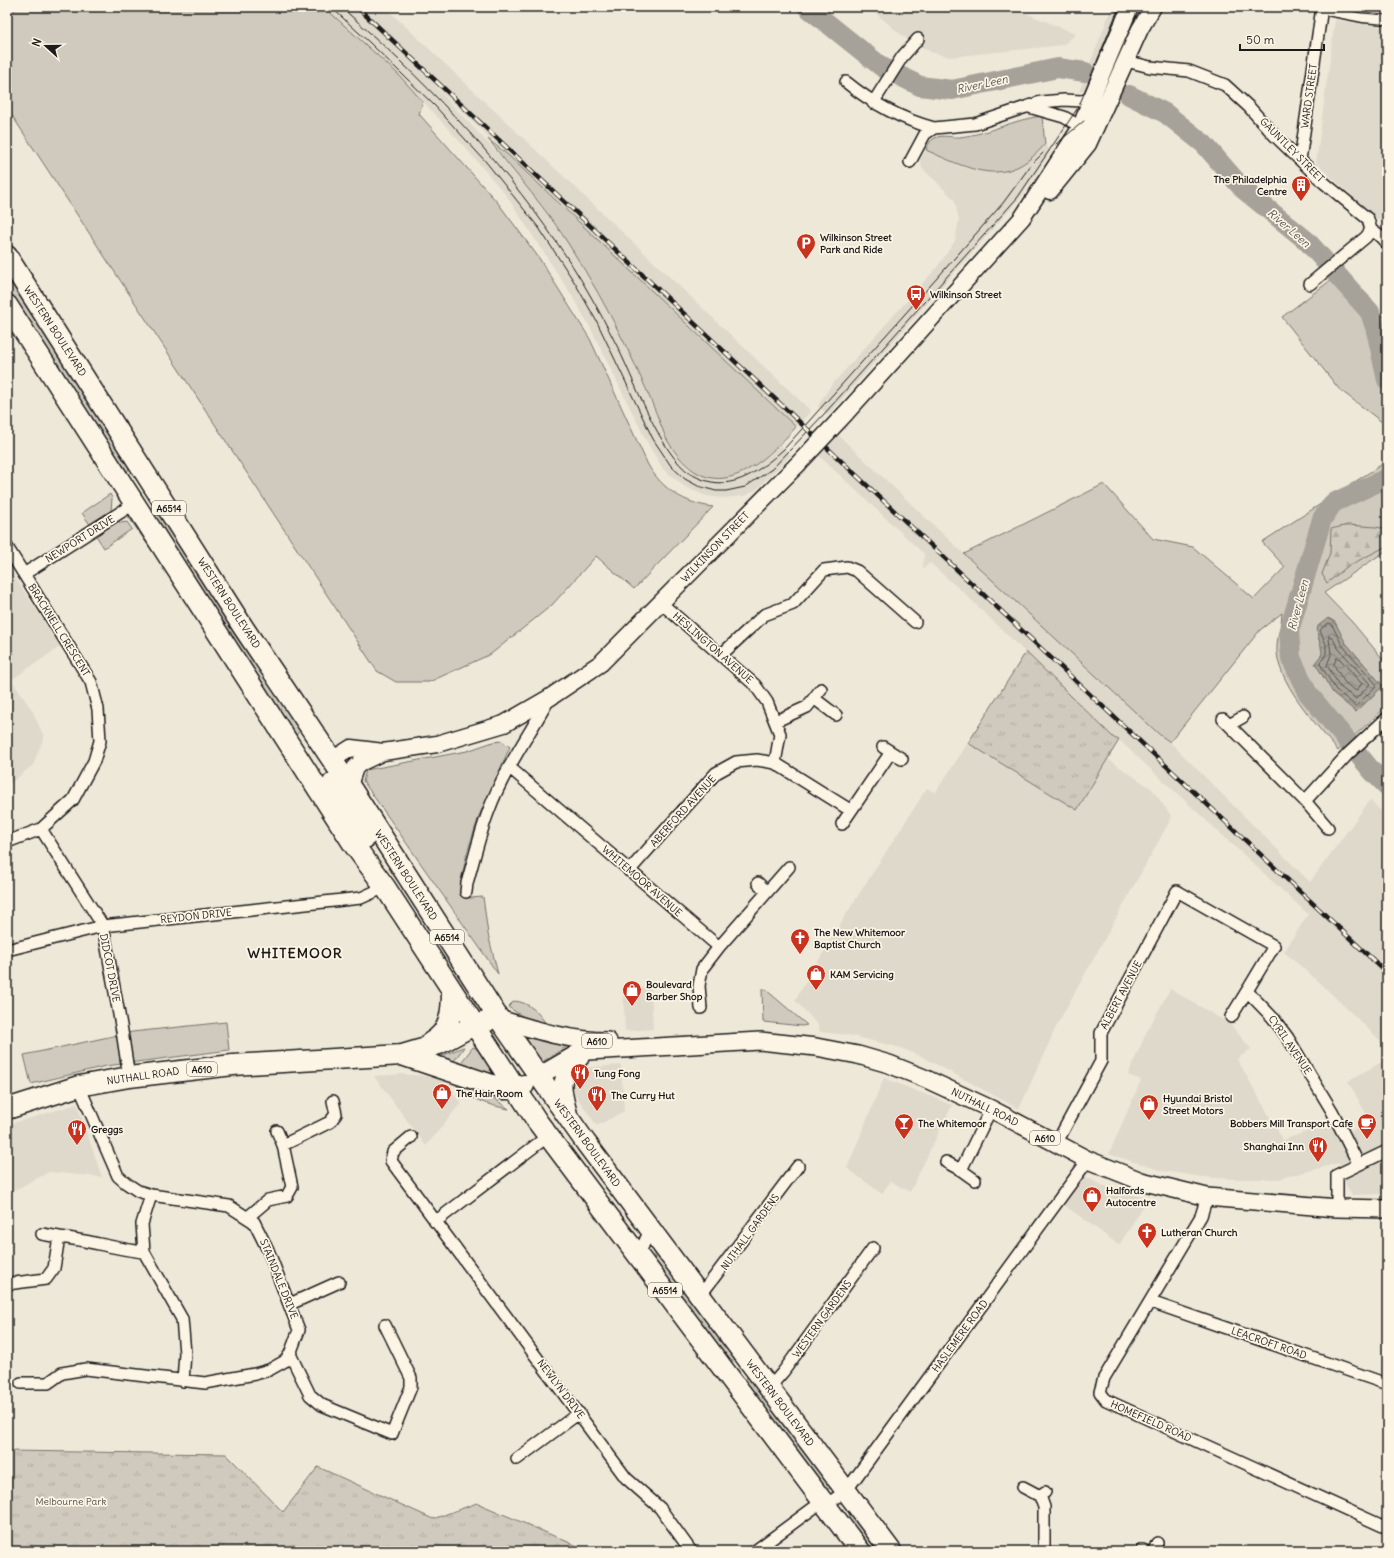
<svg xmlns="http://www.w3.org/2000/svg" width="1394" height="1558" font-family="Delius,sans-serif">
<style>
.built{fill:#ded9cb}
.green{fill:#cfcabd;stroke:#76736c}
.forest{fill:url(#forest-firs);stroke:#76736c}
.park{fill:url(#park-tufts);stroke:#76736c}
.water{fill:url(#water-waves);stroke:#6f6c67}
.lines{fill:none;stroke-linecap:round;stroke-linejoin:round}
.shore{stroke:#54524e;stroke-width:1}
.river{stroke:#a7a299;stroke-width:20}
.street-casing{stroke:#1c1c1c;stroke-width:14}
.secondary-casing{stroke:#1c1c1c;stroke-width:19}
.primary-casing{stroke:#1c1c1c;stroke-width:20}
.highway-casing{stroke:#1c1c1c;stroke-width:23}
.street{stroke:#fcf5e5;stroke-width:11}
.secondary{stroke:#fcf5e5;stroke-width:16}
.primary{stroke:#fcf5e5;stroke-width:17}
.highway{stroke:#fcf5e5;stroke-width:20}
.tram{stroke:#1c1c1c;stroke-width:1}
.rail-casing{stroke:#1c1c1c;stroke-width:4.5}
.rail{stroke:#fcf5e5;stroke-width:3;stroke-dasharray:9;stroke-linecap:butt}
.secondary-bridge-casing{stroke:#1c1c1c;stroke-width:19;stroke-linecap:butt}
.secondary-bridge{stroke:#fcf5e5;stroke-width:16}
.labels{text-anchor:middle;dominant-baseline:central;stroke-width:3.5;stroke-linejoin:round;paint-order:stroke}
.shield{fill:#fcf5e5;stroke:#5f5d58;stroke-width:1}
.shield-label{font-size:9px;font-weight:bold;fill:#1c1c1c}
.street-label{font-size:10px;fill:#1c1c1c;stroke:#fcf5e5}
.poi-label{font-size:10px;font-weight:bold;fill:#1c1c1c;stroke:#fcf5e5;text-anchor:start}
.park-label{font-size:10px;fill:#52504c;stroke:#fcf5e5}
.water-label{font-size:11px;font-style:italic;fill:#5b5854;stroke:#fcf5e5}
.district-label{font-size:14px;font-weight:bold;letter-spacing:1px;fill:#1c1c1c;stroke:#fcf5e5}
</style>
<defs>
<pattern id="forest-firs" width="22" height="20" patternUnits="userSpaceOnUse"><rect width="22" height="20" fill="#cfcabd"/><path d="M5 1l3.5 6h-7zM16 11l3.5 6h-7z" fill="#b1ada2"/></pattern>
<pattern id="park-tufts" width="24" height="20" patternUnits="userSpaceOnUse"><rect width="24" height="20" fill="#cfcabd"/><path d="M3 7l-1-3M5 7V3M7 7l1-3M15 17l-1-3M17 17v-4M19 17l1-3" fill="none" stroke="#b1ada2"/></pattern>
<pattern id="water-waves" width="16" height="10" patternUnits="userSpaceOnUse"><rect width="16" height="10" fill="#a7a299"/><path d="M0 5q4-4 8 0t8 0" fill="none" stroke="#87837c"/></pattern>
</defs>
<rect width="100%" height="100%" fill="#eee8d9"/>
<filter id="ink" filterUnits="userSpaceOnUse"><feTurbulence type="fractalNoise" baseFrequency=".025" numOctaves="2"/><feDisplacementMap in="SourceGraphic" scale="8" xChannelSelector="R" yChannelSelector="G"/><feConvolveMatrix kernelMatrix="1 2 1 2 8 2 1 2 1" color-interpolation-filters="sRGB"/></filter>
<g filter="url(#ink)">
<path class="built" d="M324,7H385L811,411L796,427L431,82L504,160L529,190L571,247L623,339L666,438L674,452L688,468L706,477L716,478L730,477L741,474L770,455L780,445L791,455L756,490L744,496L723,498L706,496L685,487L663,469L648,444L590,327L571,294L506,195L463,145L398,74Z
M868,7H1011L1076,34L1063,45L950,57L931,52L904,37Z
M1112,7H1122L1090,89L1079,92Z
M1335,20L1387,27V165L1384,225L1316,163Z
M1045,144L1051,151L1022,196L828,415L818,406L829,388L938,266L955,241L959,220L956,206L954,199L922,168L920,160L926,150L966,168L993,172L1021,164L1038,152Z
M835,432L964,554L1160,735L1170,742L1310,882L1370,800L1387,817V1047L1317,980L1284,952L1308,914L1119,740L1114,738L964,593L930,563L923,568L924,554L816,453Z
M7,566L61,646L11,680L32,710L44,737L33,765L7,786Z
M968,743L1077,810L1108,759L1152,789L1172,817L1058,1023L1019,1109L921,1056L898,1047L848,1035L820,1032L818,1025L795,1000L845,916L927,788L935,793Z
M651,987L653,1029L625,1031L623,989Z
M1170,989L1230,1024L1251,1049L1237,1059L1283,1140L1344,1119L1351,1131L1370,1121L1348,1081L1387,1059V1141L1382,1143L1387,1153V1194L1352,1195L1346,1185L1339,1163L1278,1179H1233L1203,1177L1163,1171L1109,1154L1141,1080L1128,1075L1147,1031Z
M621,1065L624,1111L597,1126L574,1093L572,1088L573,1079L582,1068Z
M402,1074L427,1076L440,1079L461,1103L426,1146L374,1076Z
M884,1078L952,1105L910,1192L890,1181L882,1194L847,1168Z
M77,1104L102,1177L49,1172L7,1194V1125Z
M1084,1176L1104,1186L1148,1199L1119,1245L1064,1205Z"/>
<path class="green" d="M19,7H324L398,74L423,102L419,114L498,203L539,258L590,339L648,465C663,490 684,503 713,507L634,589L596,556L552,605L491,654L429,682H396L377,671L7,108V15Z
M1042,116L1045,144C1007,190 971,170 926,150C928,145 930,140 935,138C942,134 953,138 960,137C989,134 1014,119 1042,116Z
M488,139L508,155L796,427C755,473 707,510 666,438C641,372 609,308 571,248C547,209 516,175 488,139Z
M7,269L132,462L125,477L7,294Z
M1343,271L1387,320V426L1339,389L1282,317Z
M1387,461V550L1324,593L1352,622L1387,664V706L1338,751C1318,726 1274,680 1277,646C1277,635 1282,624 1282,613L1260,630L1170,742L1160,735L964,554L1104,484L1153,539L1193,547L1254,599L1285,567L1262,542Z
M110,494L112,498L111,512L91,526L82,513Z
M153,505L157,506L302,730L293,737L149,512Z
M127,515H130L165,562L162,565Z
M118,519L120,523L127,522L132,529L104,548L95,534Z
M502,741L510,747L479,816L467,853L462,876L470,898L483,897L488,934L498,974L363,781L366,770L467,751L493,742Z
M762,989H765L807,1025L802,1026L763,1022Z
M514,1001C530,1002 540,1014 548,1027L522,1016L508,1007Z
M226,1022L229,1050L106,1066L31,1084L24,1055L132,1032Z
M524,1035L569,1045L542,1062Z
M463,1047H464L454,1061L437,1060V1058Z
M473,1047L477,1049L496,1078L460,1064Z
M458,1080L489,1095L509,1109C487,1105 471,1100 455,1084Z
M658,1250L737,1358L734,1361H728L656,1263L653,1252Z
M747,1377L752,1378L832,1487L826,1490L745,1381Z
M850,1513L881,1551H872L848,1520Z"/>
<path class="forest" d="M1348,525L1376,527L1387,529V546L1348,566L1327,583L1322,574L1330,553L1331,529Z"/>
<path class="park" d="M1026,652L1114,738L1119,740L1077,810L968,743Z
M7,1451L226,1454L283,1512L318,1467L433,1519L477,1503L589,1551H7Z"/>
<path class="water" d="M1328,618L1335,622L1345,642L1383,686L1356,712L1333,693L1315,663L1322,654C1322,644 1315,635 1318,626Z"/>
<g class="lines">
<path class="shore" d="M1329,623L1332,625L1342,645L1377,685L1356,706L1336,690L1320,664L1326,654V644L1320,631L1322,628Z
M1329,636L1332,637L1338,648L1370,684L1356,699L1340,687L1327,665L1331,655Z
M1337,658L1340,659L1362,684L1356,691L1345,683L1334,665Z"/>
<path class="river" d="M807,7L882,67L920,86L952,90L1058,68L1085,72
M1129,95L1165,113L1204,144L1243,189L1307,241L1370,312L1376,330L1387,380
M1387,478L1333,503L1322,519L1289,631L1291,658L1307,692L1372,771L1387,786"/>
<g class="street-casing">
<path id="street" d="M1126,61L1150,67L1189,71L1225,85L1249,107L1275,136L1322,181L1368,219L1371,230L1366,237L1310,284
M846,82C873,104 900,119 934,128
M873,103L902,57L918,39
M1029,107L1064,117L1081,127H1088
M1300,160L1322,7
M910,162L925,134L934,128L975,124L1041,102L1064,100L1081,101L1091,99
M1371,230L1383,238L1387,244
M7,547L91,682L98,709L100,741L94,761L73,800L41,829L7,842
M24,574L135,503
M661,603L755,685L767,702L780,734L775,763
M721,655L764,615L793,604L824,570L847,567L857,571L915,622
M815,699L836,715
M1223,719L1305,801L1328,828
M776,721L807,707L821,689
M1229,725L1243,717
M883,747L902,759
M509,767L719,947
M1305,801L1348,754L1387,718
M842,824L891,752
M41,829L103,926L122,1031L129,1077
M629,871L716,773L736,762L757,760L775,763L850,810
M758,883L767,892
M466,892L467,883C474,859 480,833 489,810C503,772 529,735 549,699
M7,950L103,926L361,898L385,887
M701,1008L699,986L702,969L719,947L789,867
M1231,1017L1247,991
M411,1137L393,1152L391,1161L626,1478L660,1508L691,1551
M1056,1144L1101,1061V1033L1177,891L1274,946L1247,991L1273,1018L1288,1038L1332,1111L1358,1163
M283,1145L330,1122L336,1114L333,1101
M946,1162L961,1170L991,1109
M961,1170L975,1180
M151,1195L142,1224L144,1252L182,1319L185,1353L183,1381
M1207,1197L1201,1216L1104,1378L1100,1392L1106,1400L1387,1528
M1337,1208V1175L1387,1151
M248,1217L268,1200L287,1196L292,1187L283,1145L277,1131
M435,1222L548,1136
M42,1234L59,1237
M638,1254C645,1246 644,1237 652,1231
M7,1284L46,1279L54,1268L59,1237C88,1240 115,1249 144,1252
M700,1296L798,1166
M1151,1302L1387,1384
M290,1304L339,1282
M290,1354L310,1395L322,1405L392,1434L411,1387V1378L385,1325
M21,1383H48L62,1373L86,1369L205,1383L255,1374L269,1370L285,1361L290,1354L299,1330L268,1250L254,1222L229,1206L151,1195L138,1191L126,1183L118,1176L111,1160L79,1086
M769,1388L783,1372L873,1248
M517,1459L579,1413
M1023,1487L1040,1496L1045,1492
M1040,1496L1044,1507V1551
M1142,1550L1145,1551
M755,1551L823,1501L833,1500L846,1491L1088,1160
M1154,1551L1157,1543"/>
</g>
<g class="secondary-casing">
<path id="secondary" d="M1327,7L1363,14L1387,16
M1050,191L1088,144L1140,29L1153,7
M845,414L1022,218L1081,127L1091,99L1130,7
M332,760L351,748L383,752
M349,785L355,768L360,763L383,752L437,744L504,724L549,698L601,663L798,464"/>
</g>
<g class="primary-casing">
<path id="primary" d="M499,1019C535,1030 570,1041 608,1041
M539,1076L575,1055L588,1051L760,1041L816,1047L858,1055L889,1064L924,1078L991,1109L1088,1160L1141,1181L1207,1197L1337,1208L1387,1209
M568,1112C561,1087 558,1076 580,1058"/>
</g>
<g class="highway-casing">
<path id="highway" d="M7,256L243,627L349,785L499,1019L586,1143L891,1551
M7,305L354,845L385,887L537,1121L860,1551
M333,783L365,838
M430,1043C451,1031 452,1012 452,990
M402,1055L504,1089H517L524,1085
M7,1109L79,1086L129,1077L233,1065L402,1055L439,1044L474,1025L486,1022"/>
</g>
<use href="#street" class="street"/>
<use href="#secondary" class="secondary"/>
<use href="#primary" class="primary"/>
<use href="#highway" class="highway"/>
<path class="tram" d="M331,7L370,43L435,106L486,162L539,228L575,283L597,322L653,439L671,466L685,479L698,486L716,491H726L745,487L772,469L825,413L1018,197L1079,106L1119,7
M341,7C421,77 497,155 557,243C579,274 598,308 615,342C633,376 660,455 691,474C728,496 757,473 784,449L938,277L1003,203L1031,165L1043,153
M1334,7L1361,13L1387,15
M1056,144L1084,121"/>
<g class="rail-casing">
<path id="rail" d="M357,7L1387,973"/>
</g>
<use href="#rail" class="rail"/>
<g class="secondary-bridge-casing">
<path id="secondary-bridge" d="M798,464L845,414"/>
</g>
<use href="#secondary-bridge" class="secondary-bridge"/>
</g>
</g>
<defs>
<g id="building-pin" transform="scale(1)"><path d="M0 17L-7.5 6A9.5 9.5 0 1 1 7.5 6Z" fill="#c8321e" stroke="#fcf5e5"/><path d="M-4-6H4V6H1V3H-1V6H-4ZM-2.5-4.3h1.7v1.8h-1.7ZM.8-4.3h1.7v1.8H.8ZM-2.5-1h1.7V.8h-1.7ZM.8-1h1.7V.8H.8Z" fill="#fff"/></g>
<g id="parking-pin" transform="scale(1)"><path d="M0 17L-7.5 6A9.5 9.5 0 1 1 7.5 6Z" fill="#c8321e" stroke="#fcf5e5"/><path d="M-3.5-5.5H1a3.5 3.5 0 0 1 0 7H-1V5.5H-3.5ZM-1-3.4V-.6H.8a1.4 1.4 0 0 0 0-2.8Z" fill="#fff"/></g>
<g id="bus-pin" transform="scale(1)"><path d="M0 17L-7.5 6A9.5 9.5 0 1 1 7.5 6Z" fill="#c8321e" stroke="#fcf5e5"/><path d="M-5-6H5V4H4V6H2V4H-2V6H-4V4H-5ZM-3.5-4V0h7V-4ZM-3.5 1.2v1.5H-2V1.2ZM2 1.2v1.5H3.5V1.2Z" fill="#fff"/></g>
<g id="church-pin" transform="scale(1)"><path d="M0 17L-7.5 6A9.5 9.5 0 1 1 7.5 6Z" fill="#c8321e" stroke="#fcf5e5"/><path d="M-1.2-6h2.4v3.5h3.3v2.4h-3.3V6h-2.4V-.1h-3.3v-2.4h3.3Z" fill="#fff"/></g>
<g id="shop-pin" transform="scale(1)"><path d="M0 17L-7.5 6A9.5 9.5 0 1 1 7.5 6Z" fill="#c8321e" stroke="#fcf5e5"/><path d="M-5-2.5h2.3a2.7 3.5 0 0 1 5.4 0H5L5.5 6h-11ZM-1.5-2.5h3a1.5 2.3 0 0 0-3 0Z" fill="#fff"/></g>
<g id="restaurant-pin" transform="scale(1)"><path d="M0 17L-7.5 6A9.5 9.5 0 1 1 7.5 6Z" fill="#c8321e" stroke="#fcf5e5"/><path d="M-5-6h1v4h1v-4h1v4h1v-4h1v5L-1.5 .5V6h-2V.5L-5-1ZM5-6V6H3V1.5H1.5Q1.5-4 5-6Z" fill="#fff"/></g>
<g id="bar-pin" transform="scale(1)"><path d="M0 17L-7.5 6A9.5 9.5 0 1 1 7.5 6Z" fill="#c8321e" stroke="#fcf5e5"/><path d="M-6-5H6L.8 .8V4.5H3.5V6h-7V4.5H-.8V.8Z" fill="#fff"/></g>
<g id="cafe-pin" transform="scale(1)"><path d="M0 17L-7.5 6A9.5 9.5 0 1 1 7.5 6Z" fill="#c8321e" stroke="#fcf5e5"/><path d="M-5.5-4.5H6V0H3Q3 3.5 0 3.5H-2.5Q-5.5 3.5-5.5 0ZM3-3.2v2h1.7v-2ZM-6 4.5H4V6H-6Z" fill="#fff"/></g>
</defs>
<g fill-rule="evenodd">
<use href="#building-pin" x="1301" y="185"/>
<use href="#parking-pin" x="806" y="243"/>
<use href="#bus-pin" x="916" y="294"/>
<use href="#church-pin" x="800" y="938"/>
<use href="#shop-pin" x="816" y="974"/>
<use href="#shop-pin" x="632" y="990"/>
<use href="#restaurant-pin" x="580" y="1073"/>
<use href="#shop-pin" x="442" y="1093"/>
<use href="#restaurant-pin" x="597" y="1095"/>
<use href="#shop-pin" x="1149" y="1104"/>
<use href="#bar-pin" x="904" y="1123"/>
<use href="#cafe-pin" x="1367" y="1123"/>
<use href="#restaurant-pin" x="77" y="1129"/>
<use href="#restaurant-pin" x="1318" y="1146"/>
<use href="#shop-pin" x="1092" y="1196"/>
<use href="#church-pin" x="1147" y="1232"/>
</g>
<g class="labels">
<g class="shield">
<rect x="152" y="501" width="34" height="14" rx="3"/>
<rect x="430" y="930" width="34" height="14" rx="3"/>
<rect x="582" y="1034" width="30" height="14" rx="3"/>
<rect x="187" y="1062" width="30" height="14" rx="3"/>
<rect x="1030" y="1131" width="30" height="14" rx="3"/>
<rect x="648" y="1283" width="34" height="14" rx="3"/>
</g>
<g class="shield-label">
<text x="169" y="508">A6514</text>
<text x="447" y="937">A6514</text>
<text x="597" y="1041">A610</text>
<text x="202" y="1069">A610</text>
<text x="1045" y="1138">A610</text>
<text x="665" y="1290">A6514</text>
</g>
<g class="street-label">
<text transform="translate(1309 96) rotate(-82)">WARD STREET</text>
<text transform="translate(1292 150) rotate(45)">GAUNTLEY STREET</text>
<text transform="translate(55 331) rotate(57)">WESTERN BOULEVARD</text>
<text transform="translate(80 539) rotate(-32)">NEWPORT DRIVE</text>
<text transform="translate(715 547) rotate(-46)">WILKINSON STREET</text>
<text transform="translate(229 603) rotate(57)">WESTERN BOULEVARD</text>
<text transform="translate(59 630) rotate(58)">BRACKNELL CRESCENT</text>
<text transform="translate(713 648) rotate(41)">HESLINGTON AVENUE</text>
<text transform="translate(683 811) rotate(-48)">ABERFORD AVENUE</text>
<text transform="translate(406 875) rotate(57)">WESTERN BOULEVARD</text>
<text transform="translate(642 881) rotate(41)">WHITEMOOR AVENUE</text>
<text transform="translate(196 916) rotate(-6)">REYDON DRIVE</text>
<text transform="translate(110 968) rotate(79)">DIDCOT DRIVE</text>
<text transform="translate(1121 995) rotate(-62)">ALBERT AVENUE</text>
<text transform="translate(1290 1045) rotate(56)">CYRIL AVENUE</text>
<text transform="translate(143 1076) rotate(-8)">NUTHALL ROAD</text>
<text transform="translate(985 1107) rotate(26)">NUTHALL ROAD</text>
<text transform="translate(587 1143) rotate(54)">WESTERN BOULEVARD</text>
<text transform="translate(750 1232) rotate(-54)">NUTHALL GARDENS</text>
<text transform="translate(279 1279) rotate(68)">STAINDALE DRIVE</text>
<text transform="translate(822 1319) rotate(-54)">WESTERN GARDENS</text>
<text transform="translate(960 1336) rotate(-54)">HASLEMERE ROAD</text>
<text transform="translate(1269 1343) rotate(19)">LEACROFT ROAD</text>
<text transform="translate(561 1389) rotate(53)">NEWLYN DRIVE</text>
<text transform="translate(780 1403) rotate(53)">WESTERN BOULEVARD</text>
<text transform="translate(1151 1421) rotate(24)">HOMEFIELD ROAD</text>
</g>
<g class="poi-label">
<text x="1287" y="179" text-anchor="end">The Philadelphia<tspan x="1287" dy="12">Centre</tspan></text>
<text x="820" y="237">Wilkinson Street<tspan x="820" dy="12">Park and Ride</tspan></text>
<text x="930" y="294">Wilkinson Street</text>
<text x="814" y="932">The New Whitemoor<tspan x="814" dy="12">Baptist Church</tspan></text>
<text x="830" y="974">KAM Servicing</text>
<text x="646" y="984">Boulevard<tspan x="646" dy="12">Barber Shop</tspan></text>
<text x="594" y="1073">Tung Fong</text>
<text x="456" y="1093">The Hair Room</text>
<text x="611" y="1095">The Curry Hut</text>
<text x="1163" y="1098">Hyundai Bristol<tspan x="1163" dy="12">Street Motors</tspan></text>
<text x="918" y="1123">The Whitemoor</text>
<text x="1353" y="1123" text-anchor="end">Bobbers Mill Transport Cafe</text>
<text x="91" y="1129">Greggs</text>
<text x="1304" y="1146" text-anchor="end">Shanghai Inn</text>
<text x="1106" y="1190">Halfords<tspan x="1106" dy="12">Autocentre</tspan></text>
<text x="1161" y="1232">Lutheran Church</text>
</g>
<g class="park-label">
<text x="71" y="1501">Melbourne Park</text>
</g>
<g class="water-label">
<text transform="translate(982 84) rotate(-12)">River Leen</text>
<text transform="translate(1289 228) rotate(41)">River Leen</text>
<text transform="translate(1298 605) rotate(-75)">River Leen</text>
</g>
<g class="district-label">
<text x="295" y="953">WHITEMOOR</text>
</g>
</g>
<rect width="1394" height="1558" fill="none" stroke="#fcf5e5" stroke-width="24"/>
<rect x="12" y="12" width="1370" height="1534" fill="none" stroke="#1c1c1c" stroke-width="1.5" filter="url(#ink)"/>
<g transform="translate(46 46) rotate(291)" stroke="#fcf5e5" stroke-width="3" paint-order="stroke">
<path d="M0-3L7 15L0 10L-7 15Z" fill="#1c1c1c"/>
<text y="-6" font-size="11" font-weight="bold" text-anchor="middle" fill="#1c1c1c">N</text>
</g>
<path d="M1240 44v6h84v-6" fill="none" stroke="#1c1c1c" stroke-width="2"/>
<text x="1246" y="44" font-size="12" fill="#1c1c1c" stroke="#fcf5e5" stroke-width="3" paint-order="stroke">50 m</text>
</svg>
